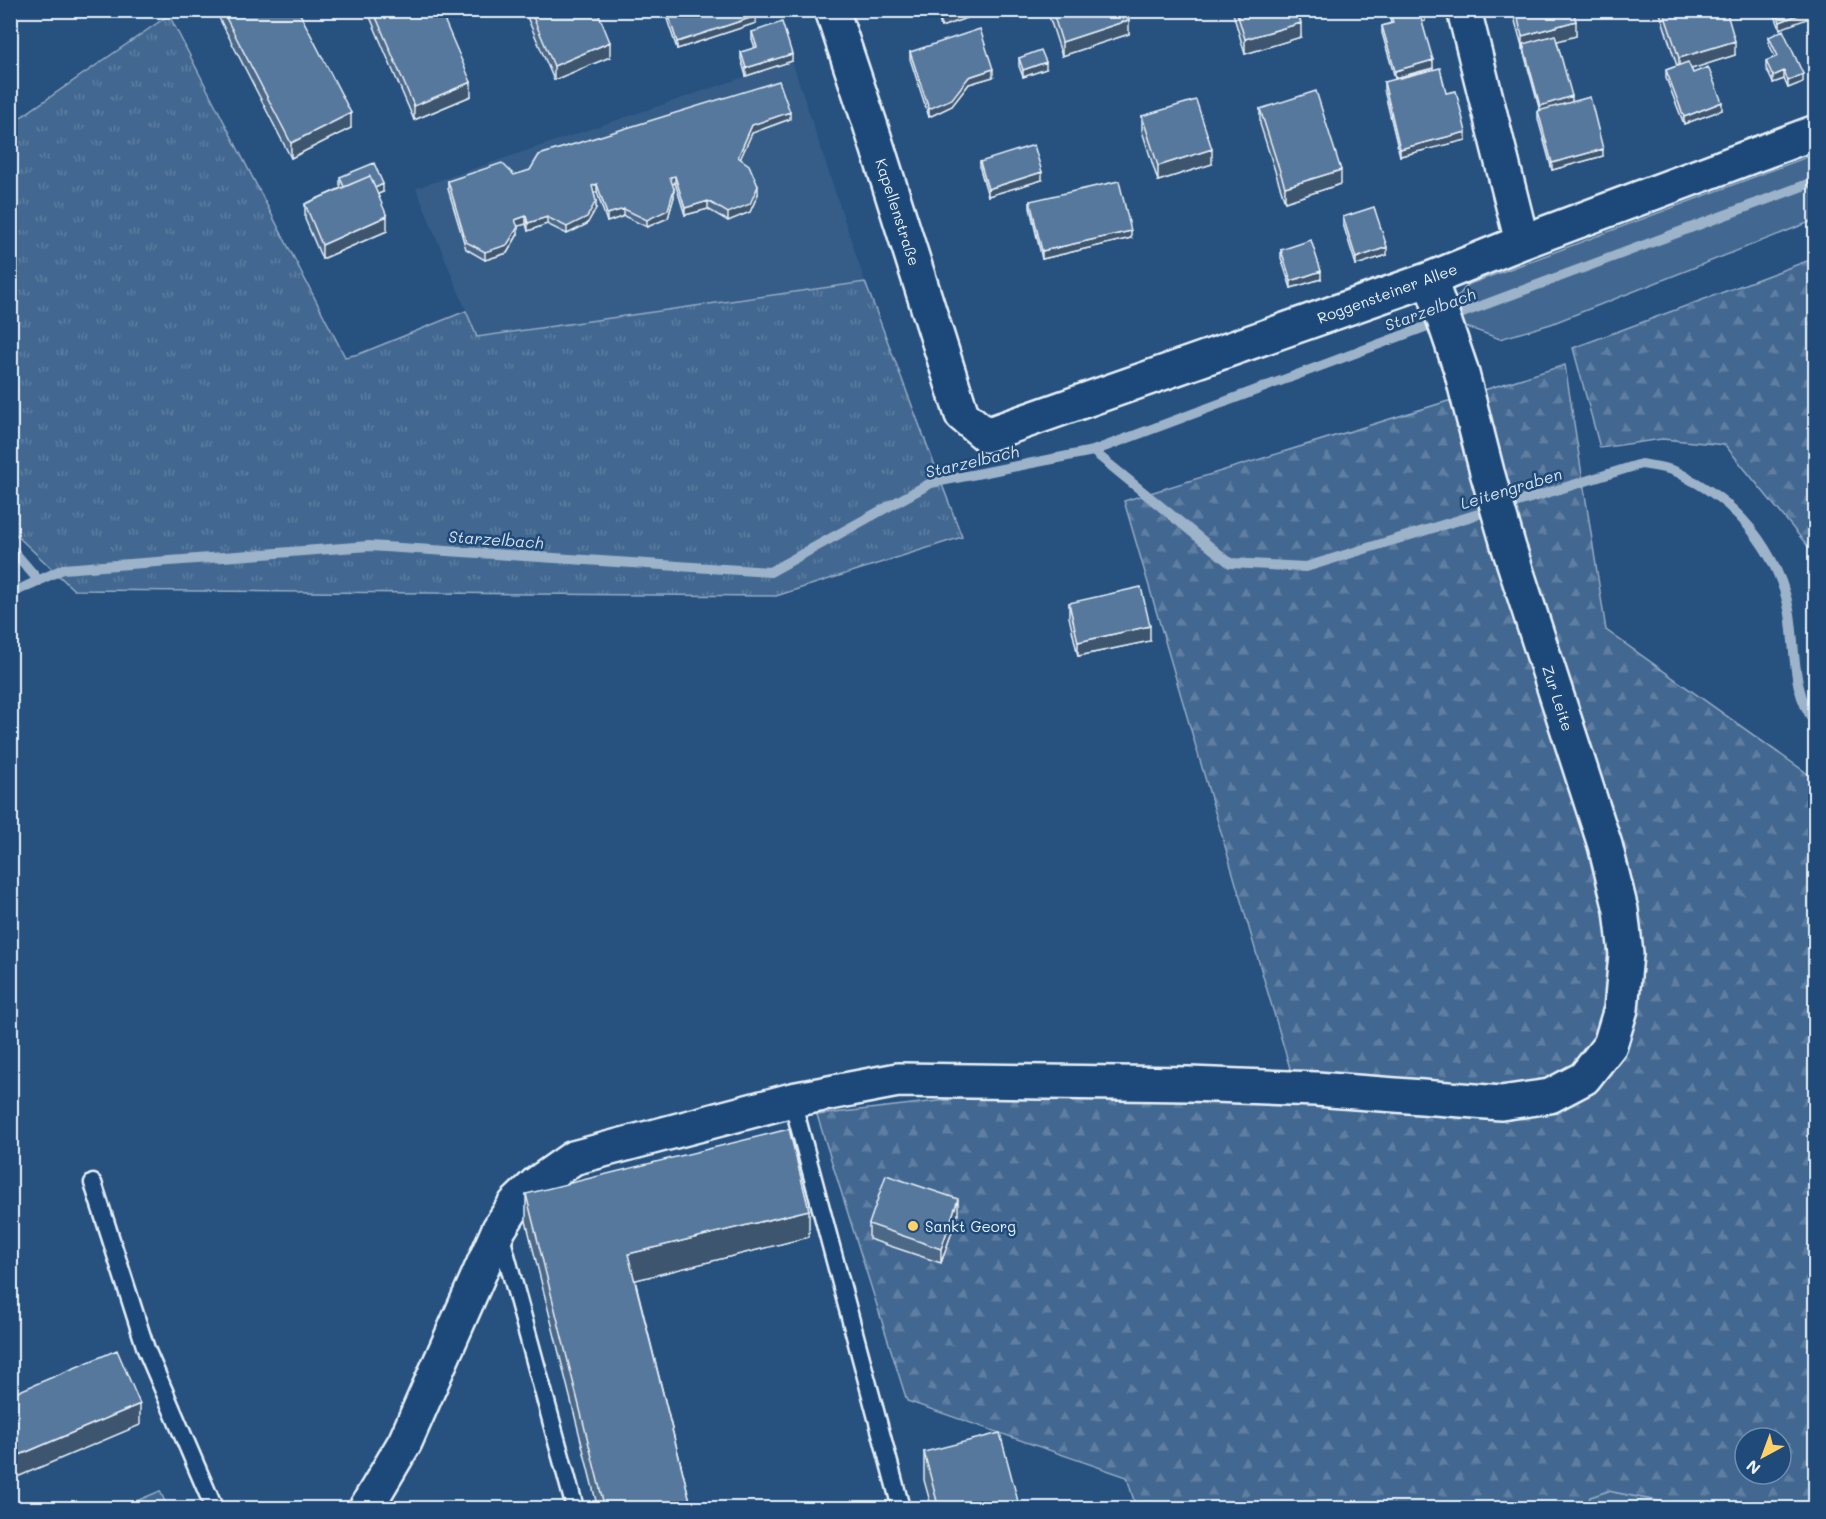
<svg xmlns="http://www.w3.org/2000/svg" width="1826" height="1519" font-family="Mali,sans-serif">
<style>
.built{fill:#355d88}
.green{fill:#436891;stroke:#96acc4;stroke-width:1.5}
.forest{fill:url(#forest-firs);stroke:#96acc4;stroke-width:1.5;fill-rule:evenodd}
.park{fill:url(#park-tufts);stroke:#96acc4;stroke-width:1.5}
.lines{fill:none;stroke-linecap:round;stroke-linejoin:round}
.stream{stroke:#9db3c9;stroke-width:10}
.lane-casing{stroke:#e8f1f8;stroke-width:21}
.street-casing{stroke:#e8f1f8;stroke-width:38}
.lane{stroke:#1f4a7a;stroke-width:16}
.street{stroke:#1f4a7a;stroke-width:33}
.wall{fill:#4b6787;stroke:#e8f1f8;stroke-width:1.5}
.shaded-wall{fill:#3d546e;stroke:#e8f1f8;stroke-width:1.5}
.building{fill:#57789d;stroke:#e8f1f8;stroke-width:1.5}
.poi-dot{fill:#ffd166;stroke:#1f4a7a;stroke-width:2}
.labels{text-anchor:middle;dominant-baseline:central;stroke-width:5;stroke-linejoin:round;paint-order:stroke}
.street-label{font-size:15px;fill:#e8f1f8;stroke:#1f4a7a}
.poi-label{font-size:15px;fill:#e8f1f8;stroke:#1f4a7a;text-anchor:start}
.water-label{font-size:16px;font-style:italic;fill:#d5e2ec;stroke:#1f4a7a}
</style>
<defs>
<pattern id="forest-firs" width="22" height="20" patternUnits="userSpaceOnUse" patternTransform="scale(1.5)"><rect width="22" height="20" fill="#436891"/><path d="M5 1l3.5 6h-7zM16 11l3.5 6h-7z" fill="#5e7ea1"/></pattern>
<pattern id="park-tufts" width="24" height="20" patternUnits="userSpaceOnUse" patternTransform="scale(1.5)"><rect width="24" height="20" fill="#436891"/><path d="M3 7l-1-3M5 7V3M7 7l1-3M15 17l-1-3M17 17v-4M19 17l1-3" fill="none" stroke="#5e7ea1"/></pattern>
</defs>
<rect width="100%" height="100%" fill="#27517f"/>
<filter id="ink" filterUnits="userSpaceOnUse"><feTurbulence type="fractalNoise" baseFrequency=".0167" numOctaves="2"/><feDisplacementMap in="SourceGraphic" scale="12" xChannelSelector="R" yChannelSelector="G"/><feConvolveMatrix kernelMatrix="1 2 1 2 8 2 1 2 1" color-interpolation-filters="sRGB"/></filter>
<g filter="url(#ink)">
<path class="built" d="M792,61L865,282L477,337L416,188Z"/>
<path class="green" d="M1815,154V220L1551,324L1500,339L1464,326L1457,298L1467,285Z
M160,1491L168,1508H120Z
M1608,1491L1693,1508H1586L1590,1497Z"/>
<path class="forest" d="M1815,258H1816L1815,555L1725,445L1662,439L1600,448L1573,348Z
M1565,365L1606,630L1815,779V1508H1693L1608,1491L1590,1497L1586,1508H1136L1127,1477L907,1401L817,1115L1042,1089L1299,1099L1124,501ZM1745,1438H1781V1474H1745Z"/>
<path class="park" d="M169,15L345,357L359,354L466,311L477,337L865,282L962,537L776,596L74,590L11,530V124Z"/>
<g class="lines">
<path class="stream" d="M1093,451L1230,563L1306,567L1641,464C1652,466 1666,467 1677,472C1684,475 1690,480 1697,483C1745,511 1780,558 1790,614C1796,652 1791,691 1816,724
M10,547L39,581
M10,594L63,569L369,546L770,572L931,483L1093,451L1816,181"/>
<g class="lane-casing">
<path id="lane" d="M792,1100L901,1508
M93,1183L146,1349L214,1508
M500,1233L575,1508"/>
</g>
<g class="street-casing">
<path id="street" d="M832,10L870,124L962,415L986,435L1430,279L1522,242L1816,132
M1464,10L1522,242
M366,1508L405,1442L499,1229L515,1204L536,1184L573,1158L792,1100L898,1080L1189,1084L1316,1089L1501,1103L1550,1096L1584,1078L1610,1045L1621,1009L1626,954L1621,910L1605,845L1509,548L1487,472L1461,370L1430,279"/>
</g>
<use href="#lane" class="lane"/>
<use href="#street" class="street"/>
</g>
<path class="wall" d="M215,10H298L351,128L291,158Z
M367,10H440L471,96L414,120Z
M524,10H597L610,57L554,80Z
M664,10H754L756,23L677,49Z
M936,10H989L941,27Z
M1047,10H1126L1129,34L1062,56Z
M1232,10H1297L1301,37L1245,54Z
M1388,10H1424L1425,21L1422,22L1433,68L1395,78L1382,33V26L1391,23Z
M1512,10H1573L1576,36L1557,41L1572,102L1603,156L1552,170L1538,119V111H1540Z
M1659,10H1726L1735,55L1691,69L1693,73L1722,110L1684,124L1666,78V70L1677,66Z
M1773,10H1815L1780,29Z
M752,32L792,61L746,76L741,59V52L755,48L752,39Z
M1769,37L1803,82L1788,88L1784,79L1773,83L1766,68V61L1775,57L1769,44Z
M910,52L993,77L969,84L952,106L929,117L910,59Z
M1019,58L1046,69L1023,77L1019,66Z
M1384,82L1446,93L1466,140L1400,156L1384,90Z
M1260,109L1341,184L1285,202L1260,124Z
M1142,116L1212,164L1158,181L1142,131Z
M790,119L752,133L740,159L758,194L750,212L728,221L708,209L685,215L675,183L672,184L674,197L668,218L647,227L624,216L607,222L597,192L594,193L596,208L587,224L567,234L547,224L528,231L526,224L517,226L518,234L507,253L485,260L466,249L448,189V181L514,175Z
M980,162L1042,180L988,196L980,169Z
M340,177L383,192L378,194L387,231L322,259L305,219V204L341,188L340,185Z
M1030,201L1131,238L1042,259L1030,208Z
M1343,217L1387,255L1356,265L1343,224Z
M1281,250L1321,279L1291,288L1281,258Z
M1069,603L1150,641L1078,656L1069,617Z
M526,1194L809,1237L635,1280L692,1509H598L526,1221Z
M958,1214L941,1263L869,1239V1224Z
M924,1452L1020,1509H932L924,1480Z"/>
<path class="shaded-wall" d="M967,10H989L941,27V19Z
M1810,10H1815V16L1780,29V22Z
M1425,14V21L1420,23V15Z
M756,16V23L677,49V42Z
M1129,20V34L1062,56V42Z
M1576,21V36L1525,50L1523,44L1522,50V36Z
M1301,23V37L1245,54V39Z
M1735,41V55L1679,73V58Z
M610,42V57L554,80V66Z
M792,54V61L746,76V68Z
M1433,60V68L1395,78V71Z
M1046,62V69L1023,77V70Z
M993,69V77L969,84L952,106L929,117V109L969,77Z
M1784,71V79L1773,83V76Z
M1803,74V82L1788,88V81Z
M471,82V96L414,120V106Z
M1572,96V103L1540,113V106Z
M1722,102V110L1684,124V117Z
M790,112V119L752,133L738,164V157L752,125Z
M351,113V128L291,158V143Z
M1466,132V140L1400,156V149Z
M1212,149V164L1158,181V166Z
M1603,149V156L1552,170V163Z
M1341,170V184L1285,202V187Z
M1042,172V180L988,196V189Z
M675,176V183L670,185V177Z
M383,184V192L373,196V189Z
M597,184V192L592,193V186Z
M758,186V194L750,212L728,221V213Z
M674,189V197L668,218L647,227V220Z
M596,201V208L587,224L567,234V227Z
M708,201V209L685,215V208Z
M624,209V216L607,222V214Z
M387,216V231L322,259V245Z
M526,216V224L515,227V220Z
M547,217V224L528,231V223Z
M518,227V234L507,253L485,260V252Z
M1131,231V238L1042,259V251Z
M1387,247V255L1356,265V258Z
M1321,271V279L1291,288V281Z
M1150,626V641L1078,656V642Z
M958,1199V1214L941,1263V1249Z
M809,1210V1237L628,1282V1254Z
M140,1404V1425L10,1480V1459Z"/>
<path class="building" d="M222,10H298L351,113L291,143Z
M373,10H440L471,82L414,106Z
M530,10H597L610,42L554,66Z
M667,10H754L756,16L677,42Z
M938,10H967L941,19Z
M1052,10H1126L1129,20L1062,42Z
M1236,10H1297L1301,23L1245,39Z
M1390,10H1424L1425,14L1420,15L1433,60L1395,71L1382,26L1393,23Z
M1516,10H1573L1576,21L1522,36Z
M1663,10H1726L1735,41L1679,58Z
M1776,10H1810L1780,22Z
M782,22L792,54L746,68L741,52L757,47L752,32Z
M980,29L993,69L969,77L952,99L929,109L910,52Z
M1783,30L1803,74L1788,81L1784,71L1773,76L1766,61L1778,56L1769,37Z
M1555,35L1572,96L1540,106L1523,44Z
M1041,50L1046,62L1023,70L1019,58Z
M1688,62L1693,73L1708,67L1722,102L1684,117L1666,70Z
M1440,68L1446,93L1456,91L1466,132L1400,149L1384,82Z
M779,81L790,112L752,125L738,157L749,165L758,186L750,204L728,213L708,201L685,208L675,176L670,177L674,189L668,210L647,220L624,209L607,214L597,184L592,186L596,201L587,217L567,227L547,217L528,223L526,216L515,220L518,227L507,245L485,252L466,242L448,181L502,163L514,175L530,170L539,155Z
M1316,91L1341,170L1285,187L1260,109Z
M1590,97L1603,149L1552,163L1538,111Z
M1196,100L1212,149L1158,166L1142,116Z
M1034,145L1042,172L988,189L980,162Z
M374,163L383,184L375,188L370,176L344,187L340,177Z
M370,176L387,216L322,245L305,204Z
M1119,181L1131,231L1042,251L1030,201Z
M1374,207L1387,247L1356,258L1343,217Z
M1311,240L1321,271L1291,281L1281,250Z
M1141,587L1150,626L1078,642L1069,603Z
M789,1129L809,1210L628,1254L692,1509H605L526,1194Z
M886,1175L958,1199L941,1249L869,1224Z
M117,1350L140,1404L10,1459V1395Z
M1000,1433L1020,1509H939L924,1452Z"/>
</g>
<circle class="poi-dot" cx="913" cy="1226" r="6"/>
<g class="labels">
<g class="street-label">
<text transform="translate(898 212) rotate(72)">Kapellenstraße</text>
<text transform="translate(1387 293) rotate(-20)">Roggensteiner Allee</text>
<text transform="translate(1558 698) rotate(72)">Zur Leite</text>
</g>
<g class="poi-label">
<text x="925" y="1226">Sankt Georg</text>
</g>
<g class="water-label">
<text transform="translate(1430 309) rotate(-20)">Starzelbach</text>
<text transform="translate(972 461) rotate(-13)">Starzelbach</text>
<text transform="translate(1511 488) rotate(-17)">Leitengraben</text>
<text transform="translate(496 539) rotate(4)">Starzelbach</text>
</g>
</g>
<rect width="1826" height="1519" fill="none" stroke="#1f4a7a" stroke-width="36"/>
<rect x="18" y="18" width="1790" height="1483" fill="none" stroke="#e8f1f8" stroke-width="2" filter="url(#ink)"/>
<g transform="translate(1763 1456) rotate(221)"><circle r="28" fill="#1f4a7a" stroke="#6f8dac" stroke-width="1.5"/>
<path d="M0-4.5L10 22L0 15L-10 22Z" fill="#ffd166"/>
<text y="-9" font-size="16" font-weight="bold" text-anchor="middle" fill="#e8f1f8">N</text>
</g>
</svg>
